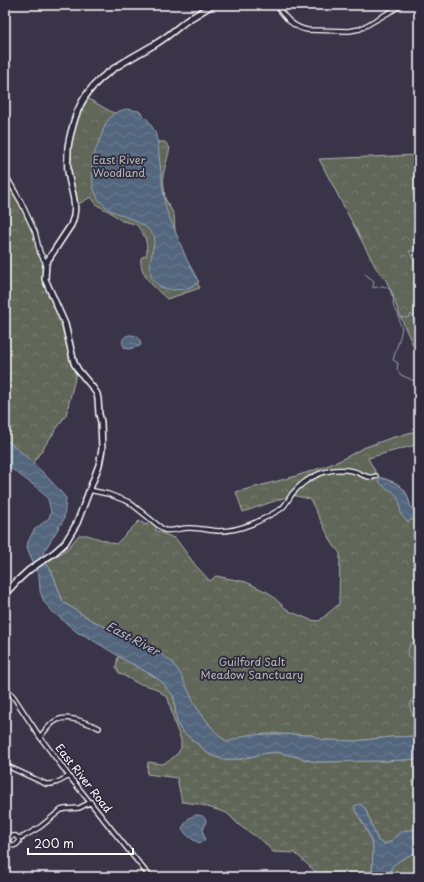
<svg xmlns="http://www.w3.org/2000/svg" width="424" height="882" font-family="'Playpen Sans',sans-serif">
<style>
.wetland{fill:url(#wetland-marsh);stroke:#b0b2ac}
.park{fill:url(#park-crowns);stroke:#b0b2ac}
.water{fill:url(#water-waves);stroke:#98a3b2}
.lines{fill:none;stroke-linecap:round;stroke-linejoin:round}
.stream{stroke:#98a3b2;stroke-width:1}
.street-casing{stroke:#fff;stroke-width:6}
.secondary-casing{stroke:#fff;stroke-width:8}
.street{stroke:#2f2a3d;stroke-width:3.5}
.secondary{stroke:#2f2a3d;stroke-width:5}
.labels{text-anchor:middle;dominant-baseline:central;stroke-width:3.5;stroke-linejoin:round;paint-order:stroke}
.park-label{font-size:11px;fill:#b7bab4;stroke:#2f2a3d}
.street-label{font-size:11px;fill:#fff;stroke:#2f2a3d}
.water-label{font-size:12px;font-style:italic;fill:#b2bac5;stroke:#2f2a3d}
</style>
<defs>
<pattern id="wetland-marsh" width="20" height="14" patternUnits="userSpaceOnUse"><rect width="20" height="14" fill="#606659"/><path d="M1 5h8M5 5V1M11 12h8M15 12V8" fill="none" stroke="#787d72"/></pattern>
<pattern id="park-crowns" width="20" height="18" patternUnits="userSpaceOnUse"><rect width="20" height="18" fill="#606659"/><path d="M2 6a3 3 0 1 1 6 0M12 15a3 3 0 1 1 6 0" fill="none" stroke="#787d72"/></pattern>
<pattern id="water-waves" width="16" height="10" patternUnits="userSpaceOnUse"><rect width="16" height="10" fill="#53667e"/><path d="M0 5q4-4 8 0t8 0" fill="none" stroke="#6d7d91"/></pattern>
</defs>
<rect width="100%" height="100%" fill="#3a3449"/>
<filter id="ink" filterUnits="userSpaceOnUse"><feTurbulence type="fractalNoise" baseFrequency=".025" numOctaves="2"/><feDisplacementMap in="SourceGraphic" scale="8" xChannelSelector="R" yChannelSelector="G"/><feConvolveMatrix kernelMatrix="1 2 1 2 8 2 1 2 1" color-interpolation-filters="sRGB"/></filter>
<g filter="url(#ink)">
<path class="wetland" d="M118,656L152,675L162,682L174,697L177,723L181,730L210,755L222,759H241L266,753L278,752L316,762L383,761L419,759V829L401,831L392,841L385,844L378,841L365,808L356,812L366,828L373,846L372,877H321L295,853L273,852L263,841L240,826L227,813L211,808L198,804L182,802L177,778L147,774L148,762L162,764L169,761L178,753L181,748V740L175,725L168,698L155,688L137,683L119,673L116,667Z"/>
<path class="park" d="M85,97L144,130L157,142H165L170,148L163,175L165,198L174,215L175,231L183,258L200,288L167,299C155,288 139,275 141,258L147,254C147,239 145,236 136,224L122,221L110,212L97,205L91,197L75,206L69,164L71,134Z
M419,155V252L409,251L419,270V358L406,330L386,280L376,268L319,159Z
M5,175L35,233L40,253L46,263L45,279L65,324L77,370L66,415L33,463L16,448L5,439Z
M419,430V444L368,458L378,477C388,480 401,483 406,493C410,500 409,508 416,513L419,512V736L391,737L355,741L323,740L311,735L275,734L247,735L228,742L222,738L212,728L195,705L191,696L161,654L91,620L63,602L52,572L46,563L67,549L79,535H87L116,544L139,521L146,525L151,519L158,525L155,530L176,539L196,566L210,581L216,576L246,582L269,593L284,607L291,612L311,620L319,621L339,604L340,553L334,546L327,533L310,499L292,495L243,512L236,492L293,477L324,467L341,460L363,448L391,438Z
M419,851V877H390C390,874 390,870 392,867C396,861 412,854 419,851Z"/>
<path class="water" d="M126,109L139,111L148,120L155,132L158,144L162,184L166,209L187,260L199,282L187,289L173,290L160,287L151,277L150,264L155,237L146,227L134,220L121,215L108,209L98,199L93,187L92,160L106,123L114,113Z
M130,335C136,335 139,337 141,343L140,346L129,349L125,348C120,341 123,336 130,335Z
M5,439C28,456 48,477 66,498L64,519L43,553L46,563L52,572L63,602L91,620L161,654L172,662L180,673L195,705L212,728L222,738L228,742L247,735L275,734L311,735L323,740L355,741L391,737L419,736V759L383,761L316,762L278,752L266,753L241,759H222L210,755L181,730L177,723L174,697L162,682L152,675L130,663L84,635L78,633L53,612L44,602L40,591L39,575L27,548L28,542L34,530L49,518L51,512L48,499L40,490L5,464Z
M378,477C388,480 401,483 406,493C410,500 409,508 416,513L419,512V523L411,519L410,520L409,522H408L401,515C400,509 401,501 396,495C391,488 379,488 378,477Z
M360,804L365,808L378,841L385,844L392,841L401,831L419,829V851C412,854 396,861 392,867C390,870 390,874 390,877H372L373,846L366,828L356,812L354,806Z
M196,815C200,815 205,816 206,821L203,831L205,839L201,843C196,843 184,834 182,828L189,818Z"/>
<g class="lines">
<path class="stream" d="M365,274L374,281L373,288L382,286L386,287L391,290L394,297L393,302L394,308C402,317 397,320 402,328C400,339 396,349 393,360L398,363L397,370L401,375L419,383
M400,317L408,318L411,314L415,318H419
M419,385V388
M419,629L417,630L415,632V638L414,641L410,644L407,655L408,658H413L419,661
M417,736L413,730L414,717L411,711L410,705L412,700L419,694"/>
<g class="street-casing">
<path id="street" d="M276,5C285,17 292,27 307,30L349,31L360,29L402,5
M5,174L21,202L35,232L40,253L46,263
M89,490L108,494L129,502L164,530C173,532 182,527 191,528C201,528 210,531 219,531C242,531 262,520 281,509C286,505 288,500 292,494C307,476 329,466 353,471C361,473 368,480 376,476
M5,688L13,696L40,737L69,776L150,877
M40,737C53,720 59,714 81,721C87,723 93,725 99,728
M5,765L46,784C55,785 62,780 69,776
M18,838L19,842C15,847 11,847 8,841C9,837 11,835 16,836L18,838L23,837L40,827L61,810L65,809L79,808L91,802"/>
</g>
<g class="secondary-casing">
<path id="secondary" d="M5,594L16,582L29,570L55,552L65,543L77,523L99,465L102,449L101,422L99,414L98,399L97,394L93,388L78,370L74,363L65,324L45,279L46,263L71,225C80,205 70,191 68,171C67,163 68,155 68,147C69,141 70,135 72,129C83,79 117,67 157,43C167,37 176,29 186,21C194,16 203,11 212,5"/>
</g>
<use href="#street" class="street"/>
<use href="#secondary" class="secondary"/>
</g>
</g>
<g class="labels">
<g class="park-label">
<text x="119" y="159">East River<tspan x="119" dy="13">Woodland</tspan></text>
<text x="252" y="661">Guilford Salt<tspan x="252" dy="13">Meadow Sanctuary</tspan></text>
</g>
<g class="street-label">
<text transform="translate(84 778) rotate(52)">East River Road</text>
</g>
<g class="water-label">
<text transform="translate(133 638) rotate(28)">East River</text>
</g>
</g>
<rect width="424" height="882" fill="none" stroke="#2f2a3d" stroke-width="20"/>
<rect x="10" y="10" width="404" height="862" fill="none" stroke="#fff" stroke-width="1.5" filter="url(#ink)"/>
<path d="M28 848v6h105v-6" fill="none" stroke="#ffffff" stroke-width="2"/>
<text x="34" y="848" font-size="12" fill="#ffffff" stroke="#2f2a3d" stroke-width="3" paint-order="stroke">200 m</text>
</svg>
